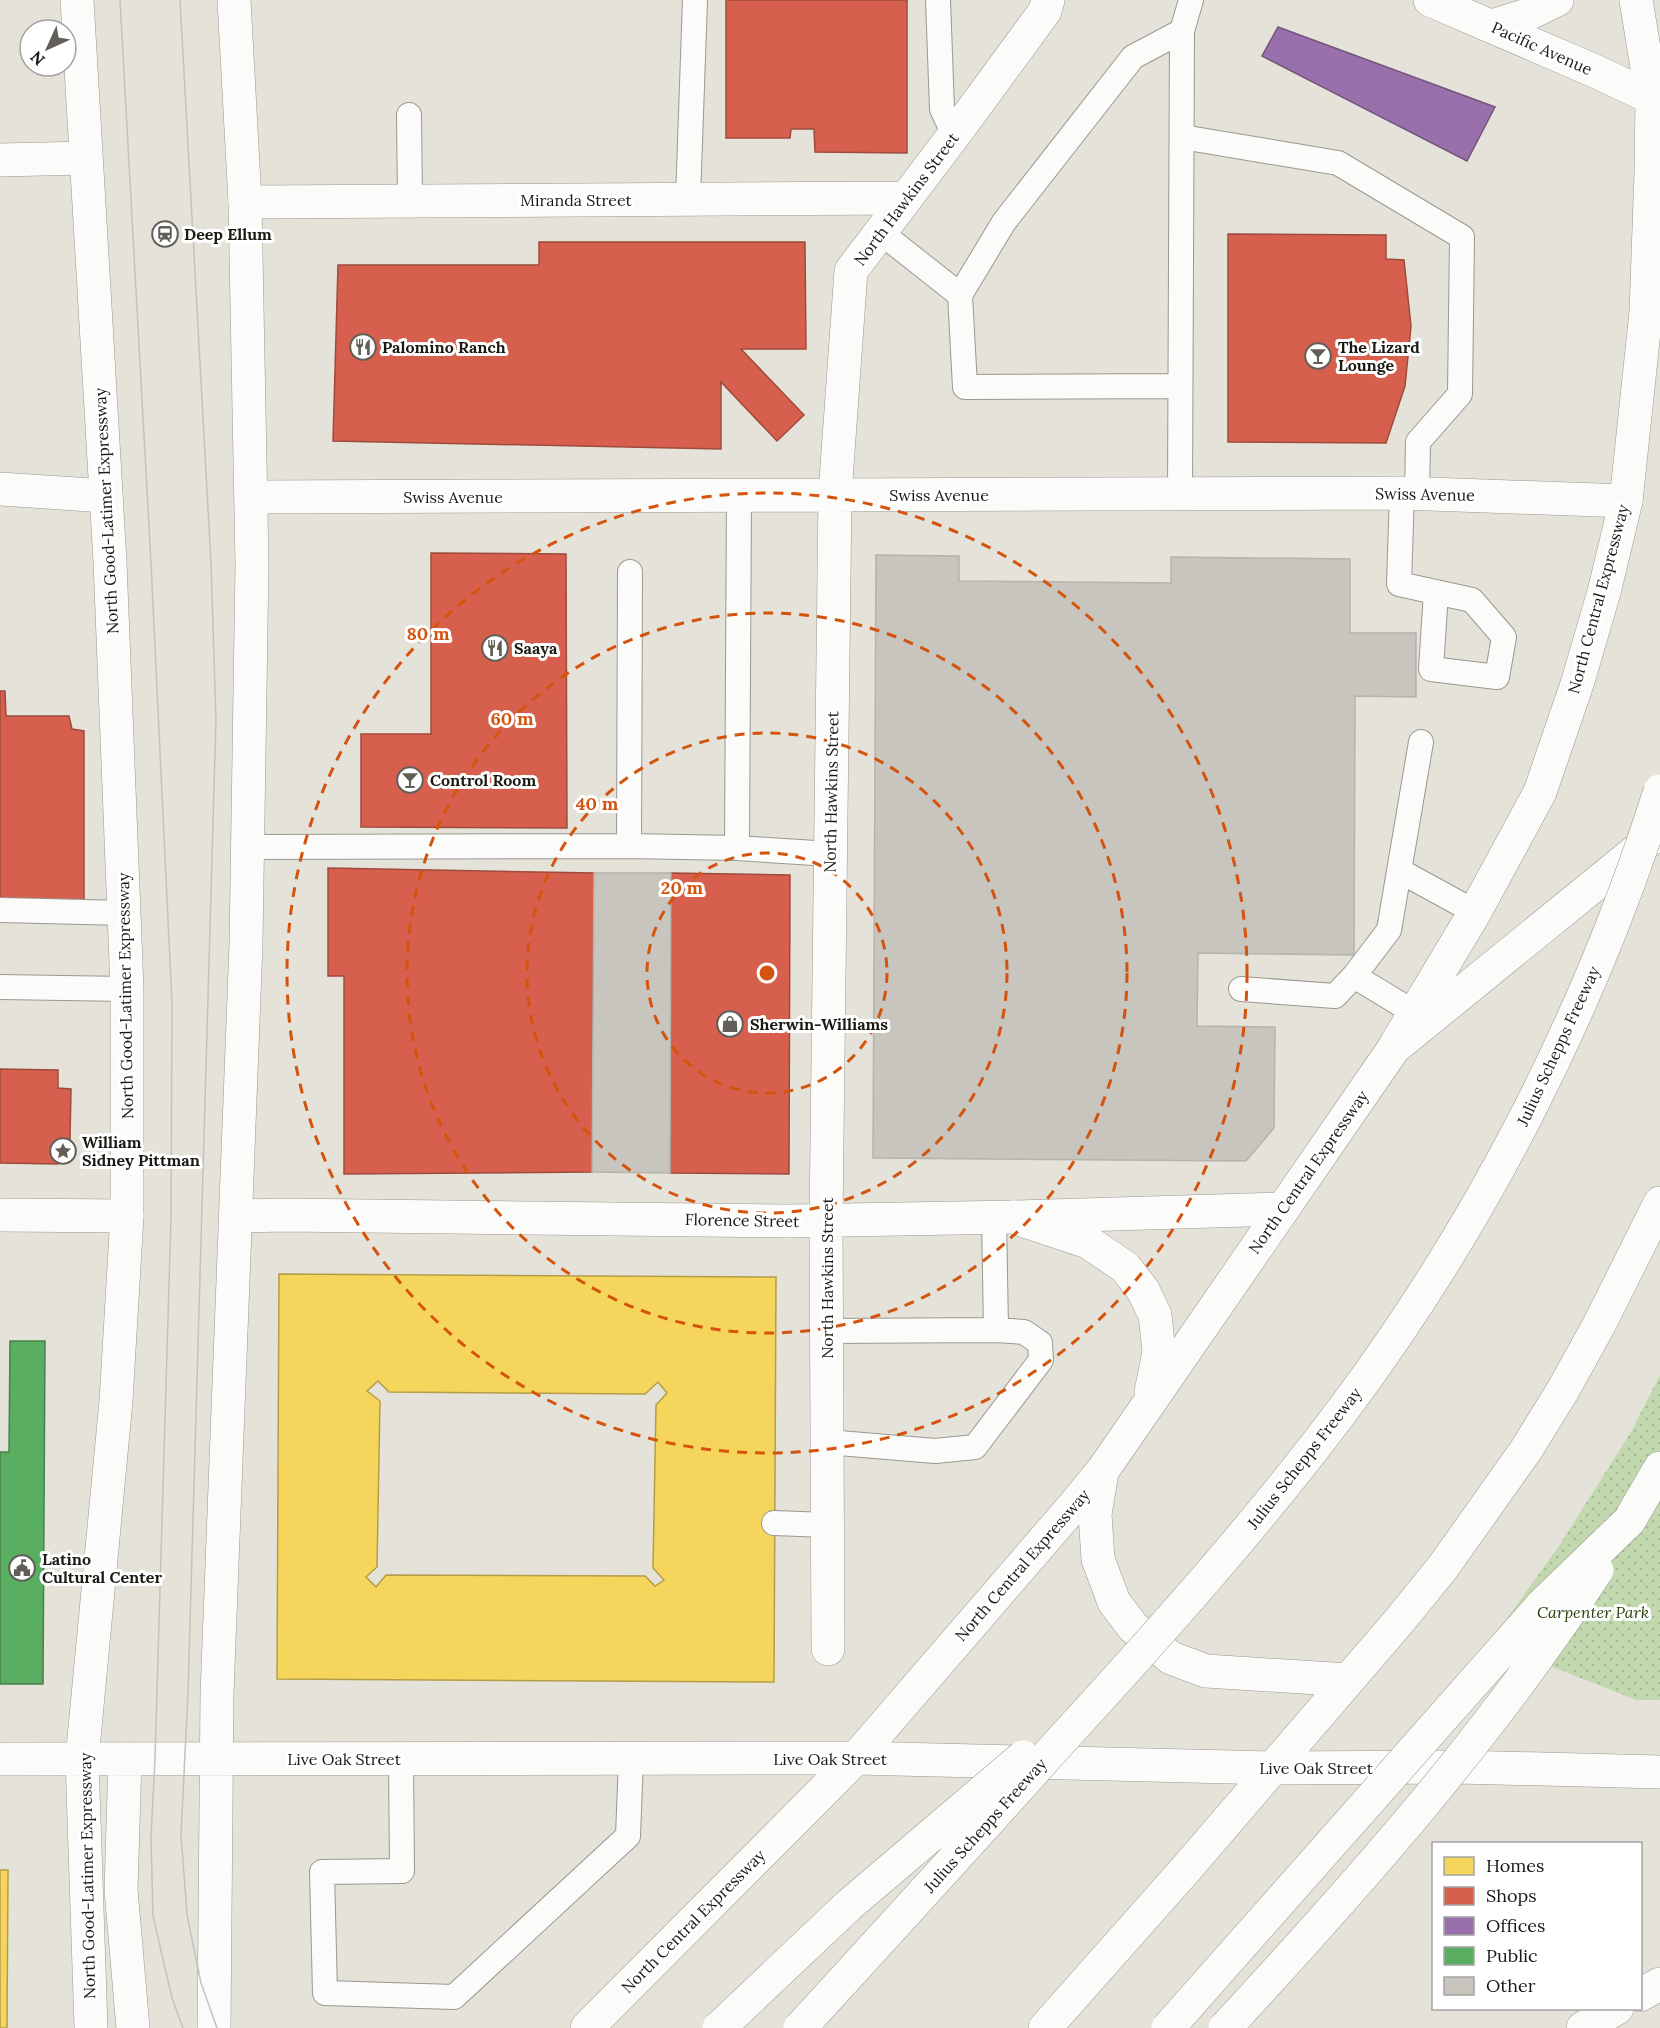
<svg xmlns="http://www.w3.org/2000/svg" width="1660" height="2028" font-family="Lora,serif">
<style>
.park{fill:url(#park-dots)}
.homes{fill:#f6d55c;stroke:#b49d46;stroke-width:1.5;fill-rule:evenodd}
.shops{fill:#d6604d;stroke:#9e4b3c;stroke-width:1.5}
.offices{fill:#9970ab;stroke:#73567d;stroke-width:1.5}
.public{fill:#5aae61;stroke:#47814a;stroke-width:1.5}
.building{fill:#c7c5be;stroke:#b5b3ac;stroke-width:1.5}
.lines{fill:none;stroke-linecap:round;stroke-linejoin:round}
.lane-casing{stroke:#999891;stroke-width:26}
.street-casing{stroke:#999891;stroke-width:34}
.secondary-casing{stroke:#999891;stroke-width:34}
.primary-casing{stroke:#999891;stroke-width:34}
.highway-casing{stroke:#999891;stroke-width:34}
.lane{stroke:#fbfbf9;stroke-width:24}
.street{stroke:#fbfbf9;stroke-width:33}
.secondary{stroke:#fbfbf9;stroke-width:33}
.primary{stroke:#fbfbf9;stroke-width:33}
.highway{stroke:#fbfbf9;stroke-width:33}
.tram{stroke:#c2c2c0;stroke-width:1.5}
.highway-bridge-casing{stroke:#999891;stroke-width:34;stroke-linecap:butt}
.highway-bridge{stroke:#fbfbf9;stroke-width:33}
.ring{fill:none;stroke:#d4530d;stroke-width:3;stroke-dasharray:10 8}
.labels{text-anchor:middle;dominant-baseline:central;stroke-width:6;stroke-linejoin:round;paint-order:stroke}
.street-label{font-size:16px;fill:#1b1913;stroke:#fff}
.poi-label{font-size:16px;font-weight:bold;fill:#1b1913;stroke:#fff;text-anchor:start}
.park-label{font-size:16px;font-style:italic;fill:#25420b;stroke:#fff}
.centre{fill:#d4530d;stroke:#fff;stroke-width:3}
.ring-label{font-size:18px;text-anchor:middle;font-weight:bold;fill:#d4530d;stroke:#fff;stroke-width:6;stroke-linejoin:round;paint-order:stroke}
</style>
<defs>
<pattern id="park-dots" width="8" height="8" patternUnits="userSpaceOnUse" patternTransform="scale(1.5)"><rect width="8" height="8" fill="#c2d8ae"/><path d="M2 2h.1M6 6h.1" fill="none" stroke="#a6b995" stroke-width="1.8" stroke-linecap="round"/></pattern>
</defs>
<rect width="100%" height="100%" fill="#e4e2d9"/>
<path class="park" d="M1660,1375V1700H1636L1490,1642L1559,1546L1631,1432Z"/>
<path class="homes" d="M279,1274L776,1277L774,1682L277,1679ZM378,1381L389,1392L645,1394L658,1382L667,1393L656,1405L653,1568L664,1580L655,1586L645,1576L386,1575L376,1587L366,1577L377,1567L380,1401L367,1391Z
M0,1870H8L7,2028H0Z"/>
<path class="shops" d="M726,0H907V153L815,152L814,129H791L790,138H726Z
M1228,234L1386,235V259L1404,260L1411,326L1405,386L1386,443L1228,442Z
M539,242H805L806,349H741L804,415L777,441L721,382V449L333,441L338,265H539Z
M431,553L566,554L567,828L361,827V734H431Z
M0,691H5L6,716H69L72,729L84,731V900H0Z
M328,868L594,873L592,1172L344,1174V976H328Z
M671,873L790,875L789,1174L670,1173Z
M0,1069L58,1070V1088L71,1089L70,1139L58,1140V1164L0,1163Z"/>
<path class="offices" d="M1278,27L1495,107L1467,161L1262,56Z"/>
<path class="public" d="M10,1341H45L43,1684H0V1452H9Z"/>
<path class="building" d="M876,555L959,556V581L1171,583V557L1350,559V633H1416V697L1355,696L1354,955L1198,953L1197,1026L1275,1027L1274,1128L1246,1161L873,1158Z
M594,873H671L670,1173L592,1172Z"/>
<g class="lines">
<g class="lane-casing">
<path id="lane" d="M938,0L942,109L954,135
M409,115L410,201
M1182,137L1338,163L1462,237L1460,394L1418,442L1417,494
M688,199L695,0
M880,232L960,295
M1180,386L965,387L960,295L1004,222L1133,57L1182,31
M1180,493L1182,31L1191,0
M1402,493L1399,584L1472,600L1504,637L1497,677L1431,669L1436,592
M630,572L629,846L737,848L739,495
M247,847L629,846
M737,848L830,854
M1400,871L1475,912
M0,910L125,913
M1354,976L1415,1013
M0,987L127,989
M1241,989L1335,996L1354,976L1389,930L1421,742
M994,1218L996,1330
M827,1331L996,1330L1024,1332L1040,1343L1041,1360L975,1447L935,1451L827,1442
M774,1523L827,1525
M401,1759L402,1871L322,1872L325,1993L454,1997L628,1836L631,1759"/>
</g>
<g class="street-casing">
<path id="street" d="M0,160L86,158
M245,202L906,198
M0,489L106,496
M252,497L1402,493L1626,501
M0,1215L127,1216
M236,1216L285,1215L789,1221L1013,1217L1283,1209
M828,1649L826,1220L835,494L851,271L954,135L1045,11L1048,0"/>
</g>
<g class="secondary-casing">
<path id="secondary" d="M77,0L110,562L127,989V1216L116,1401L82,1759L91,2028
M1430,0L1597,72L1652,98L1660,104
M1492,26L1524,16L1557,0
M1396,1044L1475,912L1540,792L1578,681L1604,592L1626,501L1646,312L1651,172L1652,98L1636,0
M0,1759L856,1758L1272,1768L1459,1767L1660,1772
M125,1759L121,1890L133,2028
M214,2028L217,1694L246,944L252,564L245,202L234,0"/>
</g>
<g class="primary-casing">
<path id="primary" d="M1013,1217L1088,1242L1125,1267L1143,1290L1155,1315L1159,1352L1151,1392
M1102,1472L1095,1514L1098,1559L1114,1602L1133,1627L1171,1658L1206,1671L1348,1680
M587,2028L856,1758L1076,1503L1103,1470L1394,1048L1652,838
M1045,2028L1186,1869L1400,1620L1443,1567L1526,1450L1563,1390L1599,1325L1660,1203"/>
</g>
<g class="highway-casing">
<path id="highway" d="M1629,1521L1660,1468
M1640,1995L1660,1984
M1583,2028L1617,2008"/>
</g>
<use href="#lane" class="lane"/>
<use href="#street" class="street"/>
<use href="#secondary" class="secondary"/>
<use href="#primary" class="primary"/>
<use href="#highway" class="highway"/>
<path class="tram" d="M120,0L151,563L172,1003L171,1216L155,1759L151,1837L153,1916L172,1998L183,2028
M180,0L211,563L216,719L188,1693L181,1835L187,1915L201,1983L217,2028"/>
<g class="highway-bridge-casing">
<path id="highway-bridge" d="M719,2028L849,1905L1023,1757
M800,2028C886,1934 972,1840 1057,1745C1157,1636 1256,1526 1345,1407C1483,1222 1590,1012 1660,791
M1168,2028L1543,1604L1629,1521
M1225,2028C1359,1883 1490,1736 1597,1570"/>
</g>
<use href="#highway-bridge" class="highway-bridge"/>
</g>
<g class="ring">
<circle cx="767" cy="973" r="120"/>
<circle cx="767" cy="973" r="240"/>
<circle cx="767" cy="973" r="360"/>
<circle cx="767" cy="973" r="480"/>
</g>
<defs>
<g id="station-ring" transform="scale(1.35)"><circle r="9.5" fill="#fff" stroke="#615f58" stroke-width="1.5"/><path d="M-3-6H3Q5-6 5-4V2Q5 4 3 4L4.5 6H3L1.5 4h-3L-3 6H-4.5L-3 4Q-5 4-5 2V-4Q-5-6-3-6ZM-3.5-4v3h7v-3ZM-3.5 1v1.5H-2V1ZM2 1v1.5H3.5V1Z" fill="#615f58"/></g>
<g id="restaurant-ring" transform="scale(1.35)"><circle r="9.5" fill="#fff" stroke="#615f58" stroke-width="1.5"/><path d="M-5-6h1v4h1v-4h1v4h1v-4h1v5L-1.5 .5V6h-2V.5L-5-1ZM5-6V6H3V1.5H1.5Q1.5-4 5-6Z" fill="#615f58"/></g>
<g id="bar-ring" transform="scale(1.35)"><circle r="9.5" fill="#fff" stroke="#615f58" stroke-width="1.5"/><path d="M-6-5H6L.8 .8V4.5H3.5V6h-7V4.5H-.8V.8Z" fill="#615f58"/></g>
<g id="shop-ring" transform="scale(1.35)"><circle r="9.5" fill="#fff" stroke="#615f58" stroke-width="1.5"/><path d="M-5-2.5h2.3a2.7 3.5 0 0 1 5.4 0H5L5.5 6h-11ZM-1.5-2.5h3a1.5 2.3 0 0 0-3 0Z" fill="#615f58"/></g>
<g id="sight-ring" transform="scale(1.35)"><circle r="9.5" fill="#fff" stroke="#615f58" stroke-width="1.5"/><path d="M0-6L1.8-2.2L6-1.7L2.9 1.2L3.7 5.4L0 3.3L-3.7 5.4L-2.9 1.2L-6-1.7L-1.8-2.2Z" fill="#615f58"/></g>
<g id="civic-ring" transform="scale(1.35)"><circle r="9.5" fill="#fff" stroke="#615f58" stroke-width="1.5"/><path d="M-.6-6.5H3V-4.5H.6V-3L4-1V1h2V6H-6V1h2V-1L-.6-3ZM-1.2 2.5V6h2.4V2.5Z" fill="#615f58"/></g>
</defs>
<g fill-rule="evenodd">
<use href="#station-ring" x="165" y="234"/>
<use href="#restaurant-ring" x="363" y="347"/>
<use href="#bar-ring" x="1318" y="356"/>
<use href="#restaurant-ring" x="495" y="648"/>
<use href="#bar-ring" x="410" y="780"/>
<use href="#shop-ring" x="730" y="1024"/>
<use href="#sight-ring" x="63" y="1151"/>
<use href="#civic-ring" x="22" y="1568"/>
</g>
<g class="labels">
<g class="street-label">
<text transform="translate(1542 48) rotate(24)">Pacific Avenue</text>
<text transform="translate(906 199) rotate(-53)">North Hawkins Street</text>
<text x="576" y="200">Miranda Street</text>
<text transform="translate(1425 494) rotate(1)">Swiss Avenue</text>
<text x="939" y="495">Swiss Avenue</text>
<text x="453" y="497">Swiss Avenue</text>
<text transform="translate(106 511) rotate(-93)">North Good-Latimer Expressway</text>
<text transform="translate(1598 599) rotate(-75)">North Central Expressway</text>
<text transform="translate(831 792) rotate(-89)">North Hawkins Street</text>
<text transform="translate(125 996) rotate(-91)">North Good-Latimer Expressway</text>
<text transform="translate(1558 1046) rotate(-65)">Julius Schepps Freeway</text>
<text transform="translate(1308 1172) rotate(-55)">North Central Expressway</text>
<text transform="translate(742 1220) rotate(1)">Florence Street</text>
<text transform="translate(827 1278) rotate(-90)">North Hawkins Street</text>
<text transform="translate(1304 1458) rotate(-52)">Julius Schepps Freeway</text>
<text transform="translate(1022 1565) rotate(-49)">North Central Expressway</text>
<text x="344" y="1759">Live Oak Street</text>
<text x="830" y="1759">Live Oak Street</text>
<text x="1316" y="1768">Live Oak Street</text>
<text transform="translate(985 1825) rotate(-48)">Julius Schepps Freeway</text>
<text transform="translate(87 1876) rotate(-91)">North Good-Latimer Expressway</text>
<text transform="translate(693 1921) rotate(-45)">North Central Expressway</text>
</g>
<g class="poi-label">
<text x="184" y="234">Deep Ellum</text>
<text x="382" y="347">Palomino Ranch</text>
<text x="1338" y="347">The Lizard<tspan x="1338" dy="18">Lounge</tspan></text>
<text x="514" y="648">Saaya</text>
<text x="430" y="780">Control Room</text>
<text x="750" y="1024">Sherwin-Williams</text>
<text x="82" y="1142">William<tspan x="82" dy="18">Sidney Pittman</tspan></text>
<text x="42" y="1559">Latino<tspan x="42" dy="18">Cultural Center</tspan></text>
</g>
<g class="park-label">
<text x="1593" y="1612">Carpenter Park</text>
</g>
</g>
<circle cx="767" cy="973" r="9" class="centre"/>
<g class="ring-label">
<text x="428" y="640">80 m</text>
<text x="512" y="725">60 m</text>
<text x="597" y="810">40 m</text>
<text x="682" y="894">20 m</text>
</g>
<rect x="1432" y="1842" width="210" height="168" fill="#ffffff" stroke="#a4a3a1" stroke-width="1.5"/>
<rect x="1444" y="1857" width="30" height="18" fill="#f6d55c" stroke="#a4a3a1" stroke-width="1.5"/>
<text x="1486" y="1872" font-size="18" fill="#1b1913">Homes</text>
<rect x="1444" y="1887" width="30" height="18" fill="#d6604d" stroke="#a4a3a1" stroke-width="1.5"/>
<text x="1486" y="1902" font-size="18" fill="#1b1913">Shops</text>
<rect x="1444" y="1917" width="30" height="18" fill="#9970ab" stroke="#a4a3a1" stroke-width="1.5"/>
<text x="1486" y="1932" font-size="18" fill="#1b1913">Offices</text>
<rect x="1444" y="1947" width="30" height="18" fill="#5aae61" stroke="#a4a3a1" stroke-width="1.5"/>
<text x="1486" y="1962" font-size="18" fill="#1b1913">Public</text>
<rect x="1444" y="1977" width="30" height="18" fill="#c7c5be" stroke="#a4a3a1" stroke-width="1.5"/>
<text x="1486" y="1992" font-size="18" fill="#1b1913">Other</text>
<g transform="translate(48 48) rotate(225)"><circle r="28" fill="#ffffff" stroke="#a4a3a1" stroke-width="1.5"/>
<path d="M0-4.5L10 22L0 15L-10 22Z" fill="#615f58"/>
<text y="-9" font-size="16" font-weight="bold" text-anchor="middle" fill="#1b1913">N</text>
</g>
</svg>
